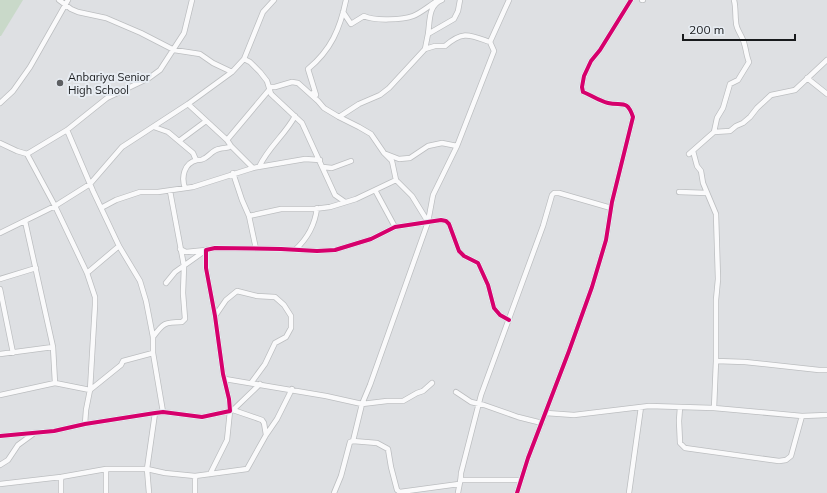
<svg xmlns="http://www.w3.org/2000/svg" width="827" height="493" font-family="Mulish,sans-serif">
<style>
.green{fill:#c9d9c9}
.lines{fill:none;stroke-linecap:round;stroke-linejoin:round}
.street-casing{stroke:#bcbec0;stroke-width:6}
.street{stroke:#fafafb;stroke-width:4.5}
.cycleway-casing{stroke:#e8edf3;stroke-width:6}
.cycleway{stroke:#d6006c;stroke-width:4}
.poi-dot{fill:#5d5f62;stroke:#e8edf3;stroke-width:1.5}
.labels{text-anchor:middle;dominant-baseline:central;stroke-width:4;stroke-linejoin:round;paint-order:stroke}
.poi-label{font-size:11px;fill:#181a1c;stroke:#e8edf3;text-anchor:start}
</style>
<rect width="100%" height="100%" fill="#dee0e3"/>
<path class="green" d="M0,0H23L1,36H0Z"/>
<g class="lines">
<g class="street-casing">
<path id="street" d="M59,0L71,9L78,12L106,18L141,33L174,50L200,54L213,63L232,72
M642,0H643
M343,12L351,24L364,16C373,21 403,20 413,16C421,13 430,5 437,1
M428,34C430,22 428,5 442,0
M425,49L435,46H445C463,30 470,35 490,42
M244,59L250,62L260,72L267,81L271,94L302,123L335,195L345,202
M807,78L827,94
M269,87H275L292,82L298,83L318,101L324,108L339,117L359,127L371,134L384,153L392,161L396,180L412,196L428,222
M313,93L316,95L308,69C331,50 340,29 346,0
M0,103L13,91L30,67L68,0
M188,104L227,140L231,146L253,168
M339,117L359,104L380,95L389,88L425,49L428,34L454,19L458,11L460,0
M154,127L168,132L193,153L196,160
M67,130L93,191L119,246L140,281L146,301L153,337V353L163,412
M714,132L717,118L723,108L730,84L738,80L749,62C746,55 746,47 743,40C741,34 736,29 736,22C735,15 736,8 734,0
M227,140L269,90
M179,141L206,121
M0,143L17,151L27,154L55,206L87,273L95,297V305L90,390L86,410L85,424
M693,151L697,166L701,171L703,183L716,214L718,279L716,300V361L714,408
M27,154L67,130L107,98L149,78L160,70L184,33L192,0
M386,154L399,159L410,158L428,146L442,143L457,146
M689,154L714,132L730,131L736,126L743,123L750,117L757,108L771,95L795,90L827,60
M259,167C269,146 285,135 295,116
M323,167L332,168L351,161
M233,173L242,200L249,216L256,249
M185,188C181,177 184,163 197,160C199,160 202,160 203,159C209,157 212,150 219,149C224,147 227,149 231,146
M375,190L395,227
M679,192L707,193
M101,208L116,200L140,192H158L193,187L253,168L305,159L320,160
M249,216L281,209H314L330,207L356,199L396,180
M25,221L53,347L55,383
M0,233L55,206L90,184L122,147L188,104L232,72L244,59L263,12L274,0
M180,249L186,252L206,250
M295,250C308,238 315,225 317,208
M87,273L119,246
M0,279L36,268
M166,283L175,272L206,250
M0,289L13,353
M215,316L226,300L237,291L257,296L275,297L284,305L291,316V328L286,337L275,343L265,364L251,383
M153,337C163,323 165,322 182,322L185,319L183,293L184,266L170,191
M0,354L53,347
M716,361L745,362L819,370H827
M225,379L326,396L362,404L387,401H403L417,393L423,391L432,383
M456,392L471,402L484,405L518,417L542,423
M0,395L55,383L90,390L121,365L123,361L153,353
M680,407L679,421L680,443L685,448L779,461L786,460L791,456L802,416
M233,410L260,384
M546,413L574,415L649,406L714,408L802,416L827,415
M0,436L54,431L85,424L155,413L163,412L202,417L230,411L229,399L223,374L215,316L206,268V250L215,248L281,249L317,251L335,250L371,239L395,227L441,220L446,221L449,224L459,251L464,256L478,263L488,285L494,308L500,315L509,320
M353,441L377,443L388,449L391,467L397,490L400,492L459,484
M0,465L8,460L18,445L33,434
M210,474L227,440L230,411L233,410L262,420L264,423L266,435
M461,480H521
M0,484L61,477L106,469
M61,493V477
M106,493V469H147L165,473L195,476L247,469L266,435L277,419L292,389
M149,493L147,469L155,413
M195,493V476
M334,493L341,476L350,442L353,441L362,404L370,385L428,222L433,195L457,146L494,51L490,42L509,0
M458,493C459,486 461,480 461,473L481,395L543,226L552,195L554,193H559L611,208
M517,493L528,458L569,351L592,287L606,240L612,202L633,117C627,99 622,106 608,103C599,101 591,95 583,92L582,87L584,76L591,61L600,50L631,0
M629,493L641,407"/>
</g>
<use href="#street" class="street"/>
<g class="cycleway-casing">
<path id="cycleway" d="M0,436L54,431L85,424L155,413L163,412L202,417L230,411L229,399L223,374L215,316L206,268V250L215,248L281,249L317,251L335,250L371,239L395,227L441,220L446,221L449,224L459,251L464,256L478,263L488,285L494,308L500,315L509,320
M517,493L528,458L569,351L592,287L606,240L612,202L633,117C627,99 622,106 608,103C599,101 591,95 583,92L582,87L584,76L591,61L600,50L631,0"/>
</g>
<use href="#cycleway" class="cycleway"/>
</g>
<circle class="poi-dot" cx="60" cy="83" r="4"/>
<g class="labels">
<g class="poi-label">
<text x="68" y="77">Anbariya Senior<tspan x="68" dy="13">High School</tspan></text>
</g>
</g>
<path d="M683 34v6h112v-6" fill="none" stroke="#181a1c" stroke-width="2"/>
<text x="689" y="34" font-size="12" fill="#181a1c" stroke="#e8edf3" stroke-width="3" paint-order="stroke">200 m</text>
</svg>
